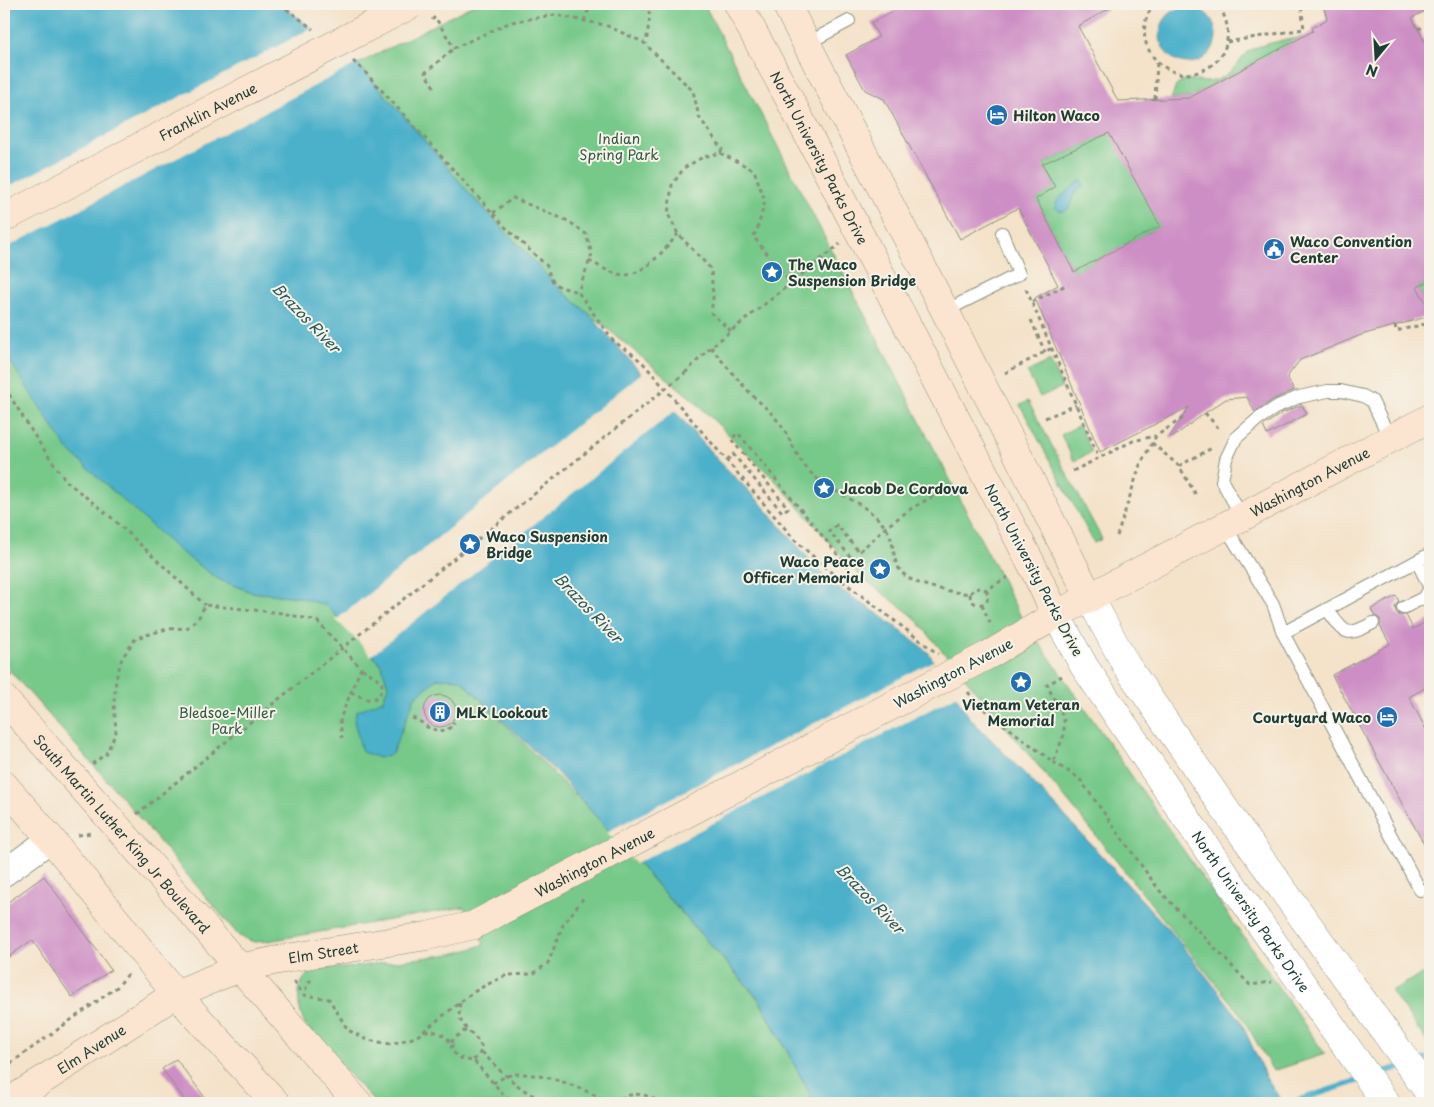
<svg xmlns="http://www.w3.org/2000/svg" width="1434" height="1107" font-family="'Playpen Sans',sans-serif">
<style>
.green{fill:#77c98a;stroke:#4b835f}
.water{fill:#4bb0ca;stroke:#35767f}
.pier{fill:#f4e2c9}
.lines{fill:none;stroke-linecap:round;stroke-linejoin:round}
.stream{stroke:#4bb0ca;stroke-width:6}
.building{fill:#cd8ec5;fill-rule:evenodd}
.service-casing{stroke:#8a907e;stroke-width:14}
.minor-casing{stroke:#8a907e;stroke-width:28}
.tertiary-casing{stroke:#8a907e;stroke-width:29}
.secondary-casing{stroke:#8a907e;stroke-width:29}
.path{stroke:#8a907e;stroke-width:3;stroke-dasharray:4 4;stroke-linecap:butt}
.service{stroke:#fff;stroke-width:12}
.minor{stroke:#fff;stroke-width:26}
.tertiary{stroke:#fff;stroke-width:28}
.secondary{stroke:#fce5d0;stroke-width:28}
.secondary-bridge-casing{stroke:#8a907e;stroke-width:29;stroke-linecap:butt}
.path-bridge{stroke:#8a907e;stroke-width:3;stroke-dasharray:4 4;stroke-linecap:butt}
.secondary-bridge{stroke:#fce5d0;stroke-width:28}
.labels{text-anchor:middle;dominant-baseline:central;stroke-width:4;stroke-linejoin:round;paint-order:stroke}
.street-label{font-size:14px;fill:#1f3d34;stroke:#f7f3e8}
.poi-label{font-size:14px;font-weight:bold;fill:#1f3d34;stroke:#f7f3e8;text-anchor:start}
.park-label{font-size:14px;fill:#315945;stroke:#f7f3e8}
.water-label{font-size:15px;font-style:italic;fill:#2a5a5a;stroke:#f7f3e8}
</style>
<rect width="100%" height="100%" fill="#f7f3e8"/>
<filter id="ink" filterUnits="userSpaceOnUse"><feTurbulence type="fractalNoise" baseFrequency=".02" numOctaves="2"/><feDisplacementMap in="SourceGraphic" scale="10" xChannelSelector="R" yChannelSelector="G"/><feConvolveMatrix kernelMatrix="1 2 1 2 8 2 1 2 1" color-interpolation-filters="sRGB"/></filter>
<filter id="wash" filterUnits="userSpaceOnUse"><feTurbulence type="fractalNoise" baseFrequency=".0096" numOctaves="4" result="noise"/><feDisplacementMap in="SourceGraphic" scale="20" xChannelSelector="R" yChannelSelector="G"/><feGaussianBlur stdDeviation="1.12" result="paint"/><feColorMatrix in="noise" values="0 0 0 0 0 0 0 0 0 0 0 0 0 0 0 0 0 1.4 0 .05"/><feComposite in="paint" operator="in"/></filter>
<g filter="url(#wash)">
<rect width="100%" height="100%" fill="#f4e2c9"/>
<path class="green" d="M475,4H704L1020,615L1325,1054L1273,1071L1241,1015L1071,805L913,616L860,576L775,480L692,399L562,291L469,193L403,115L358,64Z
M1303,37L1195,94L1196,97L1171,99L1176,86L1186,79C1208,83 1217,85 1235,67C1239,63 1243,56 1248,52C1259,43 1288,40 1303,37Z
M1111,132L1160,226L1074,272L1036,199L1055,187L1043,164Z
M1430,281V310L1417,287Z
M4,346L11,363L218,579L251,592L299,597L327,606L382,666L388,686L383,700L392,754L415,697L438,678L460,679L590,810L759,1000L815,1103H375L305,1025C297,1007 293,981 314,970C321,966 336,969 344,968C367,965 390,962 413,959C437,956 462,954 484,944L464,907L268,941L254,942L239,936L125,801L4,664Z
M1050,361L1062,387L1040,397L1027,372Z
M1028,401L1102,539L1094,543L1020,405Z
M1079,425L1092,452L1074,461L1061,435Z
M1430,970V1046L1391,991Z"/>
<path class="water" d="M4,4H280L358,64L403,115L469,193L562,291L588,313L717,459L757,499L829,582L880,615L928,652L969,717L1053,803L1173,934L1240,1019L1266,1078L1283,1103H815L759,999L559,775L460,679L438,678L415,697L392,754L379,758L362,752L354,721L357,711L383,700L388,686L382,666L361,641L327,606L299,597L251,592L218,579L178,550L68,450L11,363L4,346Z
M1160 35a28 28 0 1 1 56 0a28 28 0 1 1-56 0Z
M1081,180L1084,185L1074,194L1069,208L1065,211H1060L1055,207L1058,199Z"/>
<path class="pier" d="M314,27L360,62L4,249V189Z
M643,372L677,409L371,656L359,642L336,620Z
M935,660L958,695L635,864L607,832Z"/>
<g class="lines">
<path class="stream" d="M1415,1062L1430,1057
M1374,1075L1403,1066
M1290,1103L1363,1079"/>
</g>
<g id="blocks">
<path class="building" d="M906,4H1117L1078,26L1118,101L1189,98L1313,31L1312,28L1327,19L1323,4H1430V8L1412,18L1425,42L1430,44V281L1417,287L1430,310V316L1361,335L1300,360L1287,377L1294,390L1274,399L1255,412L1247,397L1226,399L1205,413L1172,438L1170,436L1189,407L1100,452L1035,298L1058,285L1018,208L960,239L884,99L865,90L846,55L879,37L871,23ZM1109,133L1160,226L1074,272L1036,199L1055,187L1042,164Z
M1302,405L1307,414L1267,435L1263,426L1282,413Z
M1396,596L1399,601L1395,607L1396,612L1399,615H1406L1413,629L1430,620V685L1409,697L1430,737V855L1332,675L1390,644L1380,626V619L1374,615L1371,609Z
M424 711a16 16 0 1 1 32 0a16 16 0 1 1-32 0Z
M44,876L111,970L72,997L32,940L4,960V905Z
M176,1059L209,1103H187L162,1069Z"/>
</g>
</g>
<g filter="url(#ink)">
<use href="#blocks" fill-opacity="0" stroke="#8a907e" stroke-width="1"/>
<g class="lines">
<g class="service-casing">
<path id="service" d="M806,44L849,21
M945,311L1019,274L1002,233
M1242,517L1222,481L1226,459L1236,438L1258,419L1278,406L1299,397L1328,391H1341L1363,396L1372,401L1390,439
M1225,526L1273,604L1283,633
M1403,608L1425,597L1430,588L1417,561
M1327,609C1345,634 1345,638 1373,623
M1420,890L1283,633L1430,554"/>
</g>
<g class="minor-casing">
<path id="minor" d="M4,873L51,839"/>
</g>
<g class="tertiary-casing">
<g id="tertiary">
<path d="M1090,598L1126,665L1231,818L1430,1094"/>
<path id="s1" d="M1056,615L1084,666L1208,850L1386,1103"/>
</g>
</g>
<g class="secondary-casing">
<g id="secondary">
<path id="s2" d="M738,4L792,104L1032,565L1056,615"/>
<path d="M786,4L945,311L1090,598"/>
<path id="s3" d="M992,653L1056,615L1430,418"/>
<path id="s4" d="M4,699L119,829L358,1103"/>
<path d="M4,785L51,839L176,994L276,1103"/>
<path id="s5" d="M7,1103L176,994L239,968L293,957L427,936L474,925"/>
</g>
</g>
<path class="path" d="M280,4L313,29
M645,4L650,15L646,44
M1155,4C1146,13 1143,27 1145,39C1150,64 1178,81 1201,71C1230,60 1235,26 1217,4
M285,8L296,4
M432,20L435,17L454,48L511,22L555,15L605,25L643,42L693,91L699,117L722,149L720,153L703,157L684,168L672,185L668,214L678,234L711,269L713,298L711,313L731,331
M584,21L587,13L593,4
M1418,28L1430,29
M1227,42L1304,29L1301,4
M353,61L365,72L508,230L547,266L550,277L554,283L560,287L578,292L614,342L631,353L643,363L794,539L828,570L938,654
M434,87L425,73L454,48
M1155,99L1157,62
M720,153L754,170L765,201L757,231L753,236L790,282
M493,213L513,198L568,221L586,234L592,254L578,292
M589,261C598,265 608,272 618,274C640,281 665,249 678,234
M1026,289L1099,458
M1032,302L1068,284
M1031,320L1045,352
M1395,325L1396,331L1430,323
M711,347C724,364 738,380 753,396C761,403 770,411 777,420C790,436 795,456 809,471C831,494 866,501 885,527C898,543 888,563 907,577C921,587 953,592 970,594L974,589L980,588L986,590L1008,577
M685,373L711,347L840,244
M1005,373L1052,348
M4,388L10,396L36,438L66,481L112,518L205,605
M1205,413L1221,431
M1045,418L1076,405
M1152,443L1179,466L1196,495
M727,460L733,454L782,512L788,508L731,439L738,433L847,566L854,561L829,531L837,525L859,552L886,527L912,508L948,488
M1179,466L1212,448
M1073,471L1133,441L1155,436
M1117,536L1140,465L1156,436L1186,416
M970,594C970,604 979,607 987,602L988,594L986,590
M982,605L992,627
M4,667L12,676
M351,692L366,699H374L380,694L382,684L377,678L361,668
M968,692L977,704L1053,762L1064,735V718L1047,685L1062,676
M412,718L418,720L430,729L446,731L454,724L452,722
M1053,762L1079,778L1159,890L1250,985L1272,982
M92,764L106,754L116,732L114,703L116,679L122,658L136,638L167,629L187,628L199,617L205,605L282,613L317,621L361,668L340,719L342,738
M137,814L259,715
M78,835L92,833
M311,980L307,984L304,995L329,999L348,1030L367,1040L391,1044L416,1037L472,993L486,985L507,975L533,974L548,963L563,925L585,896
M294,981L303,994
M460,1003C455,1029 473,1028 482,1048L478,1057L473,1060
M425,1031C434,1030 445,1034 450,1042C455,1048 450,1042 452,1049C456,1058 465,1061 473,1060L504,1095L517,1103
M452,1043L453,1039L464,1031L470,1032
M482,1052C502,1073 521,1092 549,1103
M4,1068L117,987L129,973
M493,1083C501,1079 510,1073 519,1074C546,1074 586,1088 608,1103
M614,1103C629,1091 646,1092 660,1103"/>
<use href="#service" class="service"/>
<use href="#minor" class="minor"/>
<use href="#tertiary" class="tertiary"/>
<use href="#secondary" class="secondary"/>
<g class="secondary-bridge-casing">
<g id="secondary-bridge">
<path id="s6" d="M4,218L412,4"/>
<path id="s7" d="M474,925L992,653"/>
</g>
</g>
<path class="path-bridge" d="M259,715L685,373"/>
<use href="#secondary-bridge" class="secondary-bridge"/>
</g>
</g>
<defs>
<g id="hotel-disc" transform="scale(1.125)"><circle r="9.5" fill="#1f6fb2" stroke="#f7f3e8"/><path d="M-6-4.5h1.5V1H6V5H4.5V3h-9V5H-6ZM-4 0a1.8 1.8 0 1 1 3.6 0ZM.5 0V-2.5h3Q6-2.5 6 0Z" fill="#fff"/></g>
<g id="civic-disc" transform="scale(1.125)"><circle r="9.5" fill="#1f6fb2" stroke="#f7f3e8"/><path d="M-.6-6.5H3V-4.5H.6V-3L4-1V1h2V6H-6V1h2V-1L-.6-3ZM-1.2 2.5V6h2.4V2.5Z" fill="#fff"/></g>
<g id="sight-disc" transform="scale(1.125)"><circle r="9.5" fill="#1f6fb2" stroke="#f7f3e8"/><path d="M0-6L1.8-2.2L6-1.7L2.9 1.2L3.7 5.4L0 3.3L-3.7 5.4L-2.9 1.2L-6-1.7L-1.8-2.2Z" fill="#fff"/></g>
<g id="building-disc" transform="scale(1.125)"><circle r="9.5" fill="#1f6fb2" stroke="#f7f3e8"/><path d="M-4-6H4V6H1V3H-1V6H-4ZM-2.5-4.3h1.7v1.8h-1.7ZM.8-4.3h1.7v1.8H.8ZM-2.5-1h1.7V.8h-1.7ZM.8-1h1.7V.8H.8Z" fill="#fff"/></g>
</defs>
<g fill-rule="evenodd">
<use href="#hotel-disc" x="997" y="115"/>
<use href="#civic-disc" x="1274" y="249"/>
<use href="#sight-disc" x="772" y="272"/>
<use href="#sight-disc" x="824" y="488"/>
<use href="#sight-disc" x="470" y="544"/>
<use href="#sight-disc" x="880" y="569"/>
<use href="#sight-disc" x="1021" y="682"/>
<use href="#building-disc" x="440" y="712"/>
<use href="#hotel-disc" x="1387" y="717"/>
</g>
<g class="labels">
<g class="street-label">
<text stroke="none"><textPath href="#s6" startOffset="230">Franklin Avenue</textPath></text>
<text stroke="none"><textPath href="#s2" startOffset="174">North University Parks Drive</textPath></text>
<text stroke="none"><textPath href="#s3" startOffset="361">Washington Avenue</textPath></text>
<text transform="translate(1034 570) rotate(62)">North University Parks Drive</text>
<text transform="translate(953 673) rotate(-28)">Washington Avenue</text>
<text stroke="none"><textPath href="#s4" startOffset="179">South Martin Luther King Jr Boulevard</textPath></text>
<text stroke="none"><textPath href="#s7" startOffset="136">Washington Avenue</textPath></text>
<text stroke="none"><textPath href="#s1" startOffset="355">North University Parks Drive</textPath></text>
<text stroke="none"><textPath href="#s5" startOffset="355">Elm Street</textPath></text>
<text stroke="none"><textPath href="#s5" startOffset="100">Elm Avenue</textPath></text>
</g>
<g class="poi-label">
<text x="1013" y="115">Hilton Waco</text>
<text x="1290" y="241">Waco Convention<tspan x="1290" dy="16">Center</tspan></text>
<text x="788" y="264">The Waco<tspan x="788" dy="16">Suspension Bridge</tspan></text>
<text x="840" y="488">Jacob De Cordova</text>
<text x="486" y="536">Waco Suspension<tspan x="486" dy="16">Bridge</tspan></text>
<text x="864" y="561" text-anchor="end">Waco Peace<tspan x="864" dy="16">Officer Memorial</tspan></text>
<text x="1021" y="704" text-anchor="middle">Vietnam Veteran<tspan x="1021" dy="16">Memorial</tspan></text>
<text x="456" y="712">MLK Lookout</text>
<text x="1371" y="717" text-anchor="end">Courtyard Waco</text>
</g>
<g class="park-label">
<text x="619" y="138">Indian<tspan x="619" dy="16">Spring Park</tspan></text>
<text x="227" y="712">Bledsoe-Miller<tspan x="227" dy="16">Park</tspan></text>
</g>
<g class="water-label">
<text transform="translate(307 317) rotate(46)">Brazos River</text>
<text transform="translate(589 607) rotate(46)">Brazos River</text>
<text transform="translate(871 898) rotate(46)">Brazos River</text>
</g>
</g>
<rect width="1434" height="1107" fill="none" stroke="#f7f3e8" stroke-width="20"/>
<g transform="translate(1376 58) rotate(198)" stroke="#f7f3e8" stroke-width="4" paint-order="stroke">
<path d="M0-4L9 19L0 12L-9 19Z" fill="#1f3d34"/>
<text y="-8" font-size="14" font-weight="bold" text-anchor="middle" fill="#1f3d34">N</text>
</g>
</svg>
